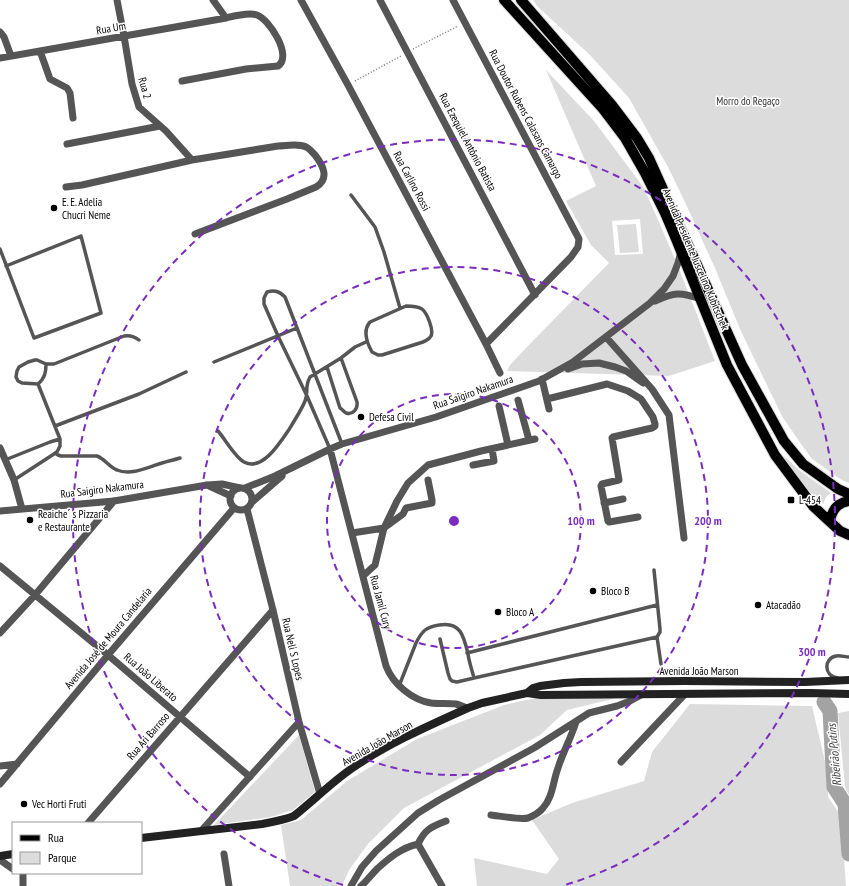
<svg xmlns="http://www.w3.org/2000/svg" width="849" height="886" font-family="'PT Sans Narrow',sans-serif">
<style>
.green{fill:#dcdcdc;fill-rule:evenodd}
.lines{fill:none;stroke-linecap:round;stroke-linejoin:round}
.river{stroke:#a3a3a3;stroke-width:15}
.primary-casing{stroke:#dbdbdb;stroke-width:12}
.path{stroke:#777;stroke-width:1.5;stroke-dasharray:1 2;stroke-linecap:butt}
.service{stroke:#555;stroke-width:3.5}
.minor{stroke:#555;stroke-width:7}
.secondary{stroke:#222;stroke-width:8}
.primary{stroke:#000;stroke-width:10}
.ring{fill:none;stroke:#7b2cbf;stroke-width:2;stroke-dasharray:7 5}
.poi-dot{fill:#000;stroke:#fff;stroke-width:1.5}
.labels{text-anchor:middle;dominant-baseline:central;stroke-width:3;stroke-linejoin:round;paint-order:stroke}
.street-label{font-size:11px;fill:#000;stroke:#fff}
.park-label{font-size:11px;fill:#333;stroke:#fff}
.poi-label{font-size:11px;fill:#000;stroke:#fff;text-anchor:start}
.water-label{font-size:12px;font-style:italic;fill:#444;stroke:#fff}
.centre{fill:#7b2cbf;stroke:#fff;stroke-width:2}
.ring-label{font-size:12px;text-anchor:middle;font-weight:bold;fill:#7b2cbf;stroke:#fff;stroke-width:3;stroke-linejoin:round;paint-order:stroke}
</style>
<rect width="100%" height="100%" fill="#fff"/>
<path class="green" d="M533,0H849V483L840,479L811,458L783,418L763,377L740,329L715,268L683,198L668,167L629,98L590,55L537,6Z
M546,70L594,121L644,188L678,266L715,361L669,376L507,371L510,365L525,349L609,263L591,245L566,201L596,186ZM640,219L643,254L615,255L612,221Z
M636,224L639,252L620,253L617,225Z
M783,455L799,470L831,493L826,497L823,504L806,488L789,465Z
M545,696L617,698L567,710L540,735L404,808L368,844L349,870L342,886H290L281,825L301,820L347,781L417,739L504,705Z
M690,704L812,706L827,770L828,797L841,816L846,886H477L474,858L547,874L559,859L532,820L572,803L644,781L652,752Z
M849,711V795L845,787L838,713Z
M299,735L315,792L293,810L271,817L214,825Z"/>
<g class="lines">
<path class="river" d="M824,702L830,711L834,787L845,804L849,854"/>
<g class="primary-casing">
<path id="primary" d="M504,0L603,109L625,138L645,173L665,213L676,239L727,365L775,455L813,506L840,531L849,535
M521,0L612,105L637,138L649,158L742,365L784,441L803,464L838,489L849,494
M830,521C832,510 837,503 849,501"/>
</g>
<path class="path" d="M413,49L458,26
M355,81L401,56"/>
<path class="service" d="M351,195L375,227L384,252L400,308
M0,249L34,338L101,313L81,236L6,266
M406,306C411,306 417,306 422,309C427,313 434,330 431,336C429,340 426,340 423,342L382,355H378L372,352C367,343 362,331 370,322Z
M214,362L297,328
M46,364C46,372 45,378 38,384L22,383L18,381L16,377L17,371L19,367L28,362L35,360H37L46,364H54L124,336C130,335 134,336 139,340
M327,367L340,408C342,409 344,412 346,413C353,415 358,409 357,402L341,358
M55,426L139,394L186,372
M218,431C225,439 235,457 244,462C263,472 281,441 290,428C295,419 301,411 305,401C309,392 304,388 310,377L341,358L355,347L366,342
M330,449L307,396L278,336L264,304V298L267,292C275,290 279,291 285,297L342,444
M55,453L58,455L61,456H97C105,459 109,467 117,470C131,476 149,467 162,463C168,461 174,460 180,458
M5,460L50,442L60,439
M14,480L57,452L60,446V439L38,384
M654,570L660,629V632L657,637L661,664
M440,639L448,673L450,679L452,681L457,682L474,678
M467,653L657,605
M838,678C823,676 824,658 836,656C840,655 845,657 849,657
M399,686L416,643C422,631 426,627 439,625C461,621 464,637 468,654C469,662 472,670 474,678L657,637"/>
<path class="minor" d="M117,0L124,36L132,84L139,107L166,131L192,160
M213,0L226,18
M301,0L348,85L486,344L500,373
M380,0L535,295
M453,0L579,239L578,247L571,257L486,344
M0,32L4,37L11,56
M40,51L50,79L67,88L70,93L73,118
M0,58L40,51L226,18C234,16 249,12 257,15C269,19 293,56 278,66L246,69L182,81
M67,144L160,126
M66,187L82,185L192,160L278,146C286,146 298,143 306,147C309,148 312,152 315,155C323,165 330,179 316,187L287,199L195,234
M655,301C675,292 680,292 701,299
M606,337L652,389L669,415L684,538
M568,369L582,364L599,363L615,367L626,371L643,383
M542,379L549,409
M547,399L607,384L628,391L641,399L653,417L655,424V426L652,428L613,437L612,438L619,480L602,484L601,486L608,521L609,522L638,517
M518,400L529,440
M499,406L508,445
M0,448L14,480L22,509
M330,449L386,666C393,684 412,700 431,703C439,704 448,703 456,704C460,705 464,707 468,708
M473,465L494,461L492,449
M207,485L231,496
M230 499a11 11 0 1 1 22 0a11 11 0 1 1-22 0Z
M245,488L275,476L330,449L342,444L436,417L539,381L573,362L650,303L664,289L673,276L678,263L681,251
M252,502L282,476
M604,503L623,499
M247,509L273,610L299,722L320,794
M0,511L114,501L207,485L222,484L240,488
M352,533L384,528L403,514L406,508L432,503V500L428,480
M0,566L108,655L250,777
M363,576L375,565L384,528L397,501L408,483L428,465L481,451L535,439
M0,633L35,595L114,501
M621,762L685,694
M0,766L17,764
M0,784L108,655L234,508
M491,815C500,816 520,820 528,818C533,816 539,813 543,808C553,797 553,781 558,768C563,752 571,738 576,722
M88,823L273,610
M201,831L299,722
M418,844L442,886
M224,854L229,886
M0,860L13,869
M23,873V886
M351,886L362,867L376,851L418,813L439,800L534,748L589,713L617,706L630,701L643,694
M361,886C367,881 371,875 377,869C389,858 401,848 418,844C425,829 431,827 446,821"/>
<path class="secondary" d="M527,693L541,695L811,693L849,694
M141,838L262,824C273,822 284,820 294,816C313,801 331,783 351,769C387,744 428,726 468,708L482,703L527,693L533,688L540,686L564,683L581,682L685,681L805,682L849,680
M0,856L13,854"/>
<use href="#primary" class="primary"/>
</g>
<g class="ring">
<circle cx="454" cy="521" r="127"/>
<circle cx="454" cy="521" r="254"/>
<path d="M343 885A381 381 0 1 1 565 885"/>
</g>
<g class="poi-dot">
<circle cx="54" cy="208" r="4"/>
<circle cx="361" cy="417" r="4"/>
<rect x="787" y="496" width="8" height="8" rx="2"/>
<circle cx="30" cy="520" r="4"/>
<circle cx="593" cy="591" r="4"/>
<circle cx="758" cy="605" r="4"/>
<circle cx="498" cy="612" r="4"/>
<circle cx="24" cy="804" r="4"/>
</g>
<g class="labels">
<g class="street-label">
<text transform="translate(111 28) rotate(-10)">Rua Um</text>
<text transform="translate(145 88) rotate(75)">Rua 2</text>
<text transform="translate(526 114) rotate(62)">Rua Doutor Rubens Calasans Camargo</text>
<text transform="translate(468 142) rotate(62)">Rua Ezequiel Antônio Batista</text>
<text transform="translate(412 181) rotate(62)">Rua Carlino Rossi</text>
<text transform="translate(696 259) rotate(67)">Avenida Presidente Juscelino Kubitschek</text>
<text transform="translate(473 392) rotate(-19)">Rua Saigiro Nakamura</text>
<text transform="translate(102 489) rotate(-7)">Rua Saigiro Nakamura</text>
<text transform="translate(381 602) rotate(75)">Rua Jamil Cury</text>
<text transform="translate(108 638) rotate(-50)">Avenida José de Moura Candelaria</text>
<text transform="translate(293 649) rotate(77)">Rua Neli S Lopes</text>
<text x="699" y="671">Avenida João Marson</text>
<text transform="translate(151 677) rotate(41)">Rua João Liberato</text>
<text transform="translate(148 736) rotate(-49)">Rua Ari Barroso</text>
<text transform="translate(377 743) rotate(-30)">Avenida João Marson</text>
</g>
<g class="park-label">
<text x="748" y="101">Morro do Regaço</text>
</g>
<g class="poi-label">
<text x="62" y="202">E. E. Adelia<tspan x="62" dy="13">Chucri Neme</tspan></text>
<text x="369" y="417">Defesa Civil</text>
<text x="799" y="500">L-454</text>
<text x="38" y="514">Reaiche´ s Pizzaria<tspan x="38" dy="13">e Restaurante</tspan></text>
<text x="601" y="591">Bloco B</text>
<text x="766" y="605">Atacadão</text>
<text x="506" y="612">Bloco A</text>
<text x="32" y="804">Vec Horti Fruti</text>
</g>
<g class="water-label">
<text transform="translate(834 755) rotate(-95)">Ribeirão Putins</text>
</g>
</g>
<circle cx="454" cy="521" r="6" class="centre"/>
<g class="ring-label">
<text x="581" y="525">100 m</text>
<text x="708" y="525">200 m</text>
<text x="812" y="656">300 m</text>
</g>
<rect x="12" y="822" width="130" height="52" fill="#ffffff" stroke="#999999"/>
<rect x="20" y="835" width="20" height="6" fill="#000000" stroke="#999999"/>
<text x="48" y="842" font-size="12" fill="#000000">Rua</text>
<rect x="20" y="852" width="20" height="12" fill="#dcdcdc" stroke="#999999"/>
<text x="48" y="862" font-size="12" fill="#000000">Parque</text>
</svg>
